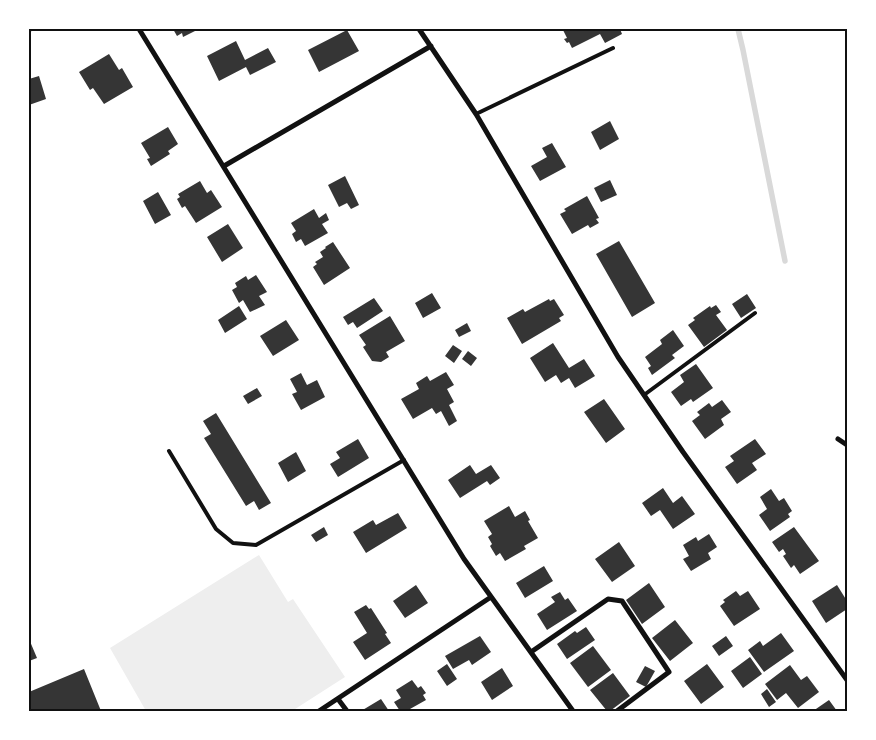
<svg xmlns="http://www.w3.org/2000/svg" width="876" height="740" font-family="Lora,serif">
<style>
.green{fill:#eee}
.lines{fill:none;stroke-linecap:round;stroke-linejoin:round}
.stream{stroke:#d9d9d9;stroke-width:5.5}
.building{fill:#353535}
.service{stroke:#111;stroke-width:4}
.minor{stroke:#111;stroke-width:5}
.neatline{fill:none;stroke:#111;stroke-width:2}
</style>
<rect width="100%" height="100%" fill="#fff"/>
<path class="green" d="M259,555L288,602L293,599L345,677L292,711H146L110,648Z"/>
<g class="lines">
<path class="stream" d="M738,29L743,50L785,261"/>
</g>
<path class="building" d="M173,29H199L183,37L182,33L177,36Z
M567,29H620L622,34L605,43L600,34L572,48L569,42L567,43L564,39L567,38L563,30Z
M347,30L359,51L319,72L308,50Z
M236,41L245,60L268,48L276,62L250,75L246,67L219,81L207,56Z
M109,54L119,70L122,68L133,87L104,104L93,88L90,90L79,72Z
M39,76L46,99L29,105V79Z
M610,121L619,139L600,150L591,132Z
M168,127L178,144L168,151L170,154L151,166L147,159L150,158L141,143Z
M552,143L566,167L540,181L531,166L547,157L542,148Z
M345,176L359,205L351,209L347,203L339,207L328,185Z
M610,180L617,195L601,202L594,188Z
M200,181L207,193L211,190L222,207L196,223L185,206L182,208L177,199L180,197L178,194Z
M158,192L171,215L155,224L143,201Z
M587,196L599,218L596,219L599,223L590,228L588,225L572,234L560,214L566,211L564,209Z
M314,209L319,218L326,213L329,220L322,224L328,233L305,246L301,239L296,242L292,234L296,231L291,223Z
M228,224L243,248L222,262L207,237Z
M619,241L655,303L632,317L596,254Z
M333,242L350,268L324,285L313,267L317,264L315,262L323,257L320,252L326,248L325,247Z
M256,275L267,292L259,296L265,305L250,312L243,300L239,303L232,290L237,287L235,283L246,276L248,280Z
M432,293L441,308L423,318L415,303Z
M747,294L756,308L741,318L732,304Z
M374,298L383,311L357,328L353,322L348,325L343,317Z
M549,299L550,301L554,299L564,315L559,318L561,321L522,344L507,318L523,309L525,312Z
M716,305L721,312L716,315L727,330L704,347L688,325L695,320L693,318L710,306L711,308Z
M239,306L247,319L225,333L218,320Z
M390,316L405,341L386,352L389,357L381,362L372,361L363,347L366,345L359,335Z
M286,320L299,340L273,356L260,336Z
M467,323L471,331L459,337L455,330Z
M673,330L684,346L672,355L675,358L652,375L648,368L651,366L645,357L662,344L660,340Z
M553,343L569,368L584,359L595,376L575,388L569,378L561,383L556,375L545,382L530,358Z
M453,345L462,351L454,363L445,356Z
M468,351L477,358L471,366L462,359Z
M696,364L713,388L693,402L691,399L681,406L671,392L684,382L680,375Z
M446,372L454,385L447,389L454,402L449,405L457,421L449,426L441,411L436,414L432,408L413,419L401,399L419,389L416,383L427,376L430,381Z
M301,373L307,385L317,380L325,397L301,410L292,394L297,392L290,379Z
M257,388L262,396L248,404L243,396Z
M604,399L625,429L606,443L584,412Z
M722,400L731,412L721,419L724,425L705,439L692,421L700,415L697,412L709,403L712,407Z
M216,413L271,503L259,510L254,501L246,506L204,438L211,434L203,421Z
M358,439L369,458L338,477L330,464L340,458L336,452Z
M755,439L766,454L752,463L757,470L737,484L725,467L734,461L730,456Z
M296,452L306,471L288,482L278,463Z
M470,465L476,474L491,465L500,478L490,485L487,481L460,498L448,480Z
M663,488L673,503L682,496L695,514L673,529L660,510L651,516L642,503Z
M771,489L779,501L784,498L792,511L788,514L790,517L770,531L759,515L767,509L760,497Z
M509,506L515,517L525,511L530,520L528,521L538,538L524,546L526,549L505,561L500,553L496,556L490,546L492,544L488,537L492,534L484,521Z
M398,513L407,528L366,553L353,532L373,520L376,525Z
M324,527L328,535L316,542L311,535Z
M794,527L819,561L800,574L794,565L791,568L783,556L786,554L783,549L779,552L772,542Z
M709,534L717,547L708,553L711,559L691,571L683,559L689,556L683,545L696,537L698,541Z
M619,542L635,566L612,582L595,559Z
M544,566L553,581L525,598L516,583Z
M649,583L665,607L642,624L626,600Z
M416,585L428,603L405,618L393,601Z
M837,585L847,601V609L826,623L812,601Z
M736,591L740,596L748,591L760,609L734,626L720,606L725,602L723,600Z
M560,592L565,600L568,598L577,611L547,630L537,614L555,602L551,597Z
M366,605L369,609L371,608L387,633L385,634L391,643L365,660L353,642L367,633L354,612Z
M675,620L693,643L670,661L652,638Z
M586,627L595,640L567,659L557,644L575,631L577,633Z
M781,633L794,651L764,672L748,650L760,641L763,646Z
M480,636L491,652L472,665L469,660L453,669L445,656Z
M726,636L733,646L719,656L712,646Z
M29,639L37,658L29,661Z
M593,646L611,670L588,687L570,663Z
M750,657L762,674L743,688L731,671Z
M447,664L457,679L447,686L437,671Z
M707,664L724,687L701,704L684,681Z
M790,665L801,680L807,676L819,692L798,708L786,693L777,700L765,684Z
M645,666L655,671L646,687L636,682Z
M502,668L513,686L492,700L481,682Z
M84,669L101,711H29V692Z
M613,673L630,696L610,711H607L590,690Z
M412,680L418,688L421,686L426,693L423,695L426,700L410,709L412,711H400L394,702L401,698L396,690Z
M767,689L776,702L769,707L761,694Z
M381,699L389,711H361Z
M829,700L837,711H813Z"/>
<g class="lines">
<path class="service" d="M476,114L613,48
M644,395L755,313
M169,451L216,529L233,543L256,545L404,460"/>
<path class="minor" d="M29,29H30
M139,29L464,559L573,711
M419,29L476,114L618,357L683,452L847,680
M224,166L431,46
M838,439L847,445
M531,652L608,599L622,601L669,672L617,711
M338,699L347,711
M319,711L491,597"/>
</g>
<rect width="876" height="740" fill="none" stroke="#ffffff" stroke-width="60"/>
<rect x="30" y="30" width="816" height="680" class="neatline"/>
</svg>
